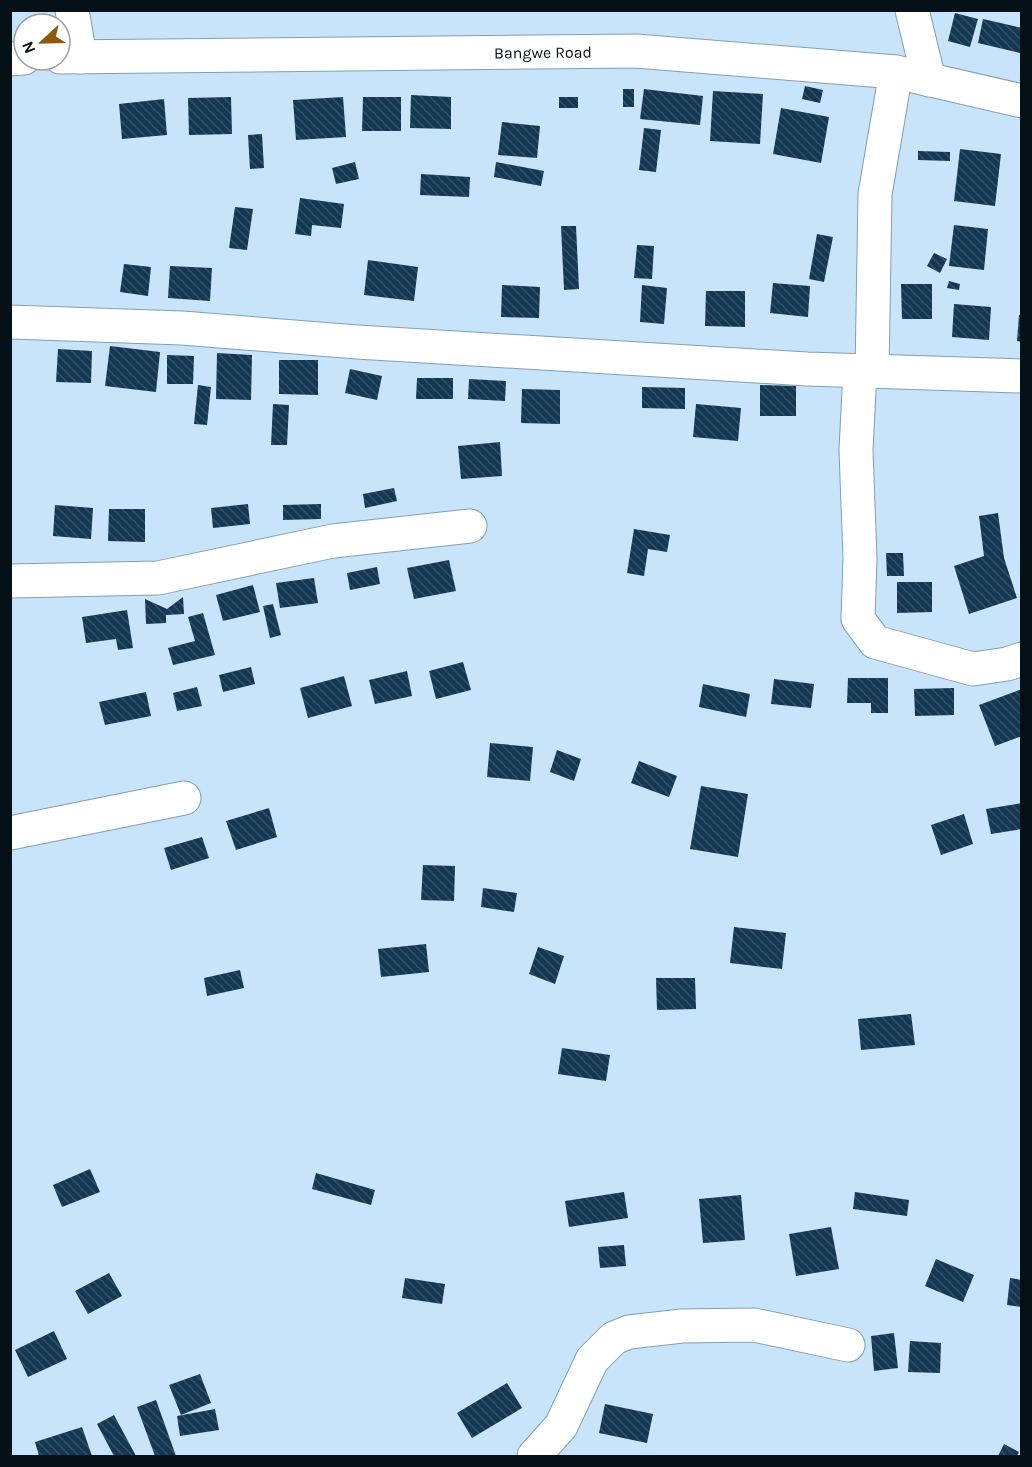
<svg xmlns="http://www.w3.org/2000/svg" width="1032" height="1467" font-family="Karla,sans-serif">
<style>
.building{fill:url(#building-back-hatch)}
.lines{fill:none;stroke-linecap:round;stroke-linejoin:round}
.minor-casing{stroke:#839eb2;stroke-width:35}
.minor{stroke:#fff;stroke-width:33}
.labels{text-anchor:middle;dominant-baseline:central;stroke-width:6;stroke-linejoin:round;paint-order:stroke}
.street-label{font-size:16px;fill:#061017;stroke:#fff}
</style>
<defs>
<pattern id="building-back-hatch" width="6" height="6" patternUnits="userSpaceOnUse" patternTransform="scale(1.5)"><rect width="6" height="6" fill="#143851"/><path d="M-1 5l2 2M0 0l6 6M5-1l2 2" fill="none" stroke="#345166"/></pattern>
</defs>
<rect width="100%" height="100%" fill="#c8e4fa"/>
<path class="building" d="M955,13L978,19L970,47L948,41Z
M983,19L1022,28L1020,53L978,43Z
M805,86L823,90L820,103L802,99Z
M623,89H634V107H623Z
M644,89L703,96L700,125L640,119Z
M713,91L763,94L760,144L710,141Z
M411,95L451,97V129L410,128Z
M231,97L232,134L189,135L188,98Z
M343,97L346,137L296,140L293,100Z
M363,97H401V131H362Z
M559,97H578V108H559Z
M164,99L167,135L122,139L119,104Z
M781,108L829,117L821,163L773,154Z
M502,122L540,126L537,158L498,155Z
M644,128L661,130L656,172L639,170Z
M262,134L264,168L250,169L248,135Z
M960,149L1001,154L995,206L954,201Z
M918,151L950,152V161L918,160Z
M355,162L359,179L336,184L332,168Z
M496,162L544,171L541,186L494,177Z
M421,174L470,177L469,197L420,195Z
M300,198L344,204L341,228L312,225L311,236L295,234Z
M235,207L253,209L247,250L229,248Z
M954,225L988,229L984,270L949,266Z
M561,226H576L579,289L564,290Z
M817,234L833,237L824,282L809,279Z
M637,245L654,246L652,279L634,278Z
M934,253L947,259L940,273L927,266Z
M368,260L418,267L414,301L364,295Z
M124,264L151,267L148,296L120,292Z
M170,266L212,268L210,301L168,298Z
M949,281L960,284L959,290L947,288Z
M773,283L810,286L808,317L770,313Z
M901,284H932V319H902Z
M502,285L540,287L539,318L501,317Z
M642,285L667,288L664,324L640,322Z
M706,291H745V327L705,326Z
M954,304L991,307L989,340L952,337Z
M1019,315H1022V342L1017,341Z
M110,346L160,352L156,392L105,386Z
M58,349L92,351L91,383L56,382Z
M217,353L252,355L251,400L216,399Z
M167,355L194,356L193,384H167Z
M279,360H318V395L279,394Z
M350,369L382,376L377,400L345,393Z
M417,378H453V399H416Z
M469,379L506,381L505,401L468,399Z
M198,385L211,387L207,425L194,424Z
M760,385L796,386V416H760Z
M642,387L685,388V409L642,408Z
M522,389L560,390V424L521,423Z
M273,404L289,405L287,445H271Z
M696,404L741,408L738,441L693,437Z
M500,442L502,476L461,479L458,446Z
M394,488L397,501L365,508L363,494Z
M248,504L250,524L213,528L211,508Z
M321,504V519L283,520V505Z
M55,505L93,508L91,539L53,536Z
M109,509H145V542L108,541Z
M998,513L1004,558L1017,598L969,614L954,566L984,556L979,516Z
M634,529L670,535L667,552L648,549L644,576L627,573Z
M886,553H903L904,576H887Z
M449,560L456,591L414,599L407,568Z
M377,567L380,584L350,590L347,573Z
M314,578L318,603L280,608L276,583Z
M897,582H932V612L897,613Z
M253,585L260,612L223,621L216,595Z
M183,597L184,614L166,615V623L146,624L145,599L167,609Z
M273,604L281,635L270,638L263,606Z
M127,610L133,648L118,650L116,639L86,643L82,617Z
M203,613L215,655L173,665L168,648L195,641L188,617Z
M463,662L471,690L436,699L429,671Z
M251,667L255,684L223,692L219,675Z
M407,671L412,696L375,704L369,680Z
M344,676L352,706L308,718L300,688Z
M848,678H888V713H871V703H847Z
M774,679L814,684L811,708L771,704Z
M703,684L750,694L746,717L699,707Z
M197,687L202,706L177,711L173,693Z
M954,688V715L915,716L914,689Z
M1022,689V736L995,746L979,705Z
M146,692L151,716L105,725L99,702Z
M490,743L533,747L530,781L487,777Z
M557,750L581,759L574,781L550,772Z
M639,761L677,776L669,797L631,783Z
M701,786L748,794L738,857L690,849Z
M1022,803V829L991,834L986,809Z
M269,808L277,837L236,850L226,821Z
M964,814L973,844L941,855L931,825Z
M202,837L209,858L171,870L164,848Z
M423,865L455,866L454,901L421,900Z
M483,888L517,893L514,912L481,907Z
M734,927L786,933L782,969L730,963Z
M426,944L429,972L381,977L378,949Z
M538,947L564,956L555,984L529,974Z
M240,970L244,988L207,996L204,978Z
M656,978H695L696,1009L657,1010Z
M911,1014L915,1045L861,1050L858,1019Z
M562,1048L610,1055L606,1081L558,1074Z
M90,1169L100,1192L62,1207L53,1185Z
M316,1173L375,1190L371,1205L312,1189Z
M624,1192L628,1218L569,1227L565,1201Z
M855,1192L909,1200L907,1216L853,1209Z
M741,1195L745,1240L703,1243L699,1199Z
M831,1227L839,1269L796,1276L789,1234Z
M624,1245L626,1266L600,1268L598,1247Z
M936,1259L974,1275L963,1302L925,1286Z
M109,1273L122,1296L88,1314L75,1291Z
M405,1278L445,1284L442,1304L402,1298Z
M1010,1278L1022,1280V1307L1007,1305Z
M54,1331L67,1359L28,1377L15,1350Z
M894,1333L898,1368L874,1371L871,1336Z
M910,1341L941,1343L940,1373L908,1372Z
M200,1374L211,1403L181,1415L169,1385Z
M507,1383L522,1408L472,1438L457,1413Z
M156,1400L176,1456H155L137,1407Z
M605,1404L653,1414L647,1443L599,1433Z
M215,1409L219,1430L180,1436L177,1416Z
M114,1415L136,1456H114L97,1424Z
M82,1427L92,1456H39L35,1442Z
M1004,1444L1019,1452L1017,1456H998Z"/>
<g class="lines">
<g class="minor-casing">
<g id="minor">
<path d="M72,10L80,57"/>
<path d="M912,10L929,80"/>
<path id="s1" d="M60,57L636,51L896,72L1022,101"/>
<path d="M10,59L24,58"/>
<path d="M10,322L182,328L357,342L807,369L1022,376"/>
<path d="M860,371L856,450L860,558L858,619L875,642L973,669L1007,664L1022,659"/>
<path d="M872,372L875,194L896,72"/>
<path d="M10,581L158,578L333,541L470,526"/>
<path d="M10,833L184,798"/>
<path d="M534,1456L561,1426L592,1360L614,1338L629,1332L682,1326L754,1325L848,1345"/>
</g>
</g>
<use href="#minor" class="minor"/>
</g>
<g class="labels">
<g class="street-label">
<text stroke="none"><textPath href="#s1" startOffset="483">Bangwe Road</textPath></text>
</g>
</g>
<rect width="1032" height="1467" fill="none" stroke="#061017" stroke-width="24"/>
<g transform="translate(42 42) rotate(248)"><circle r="28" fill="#ffffff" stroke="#9b9fa2" stroke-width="1.5"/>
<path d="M0-4.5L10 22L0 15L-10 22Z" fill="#8d5909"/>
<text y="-9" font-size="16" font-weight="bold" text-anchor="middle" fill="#061017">N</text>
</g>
</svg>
